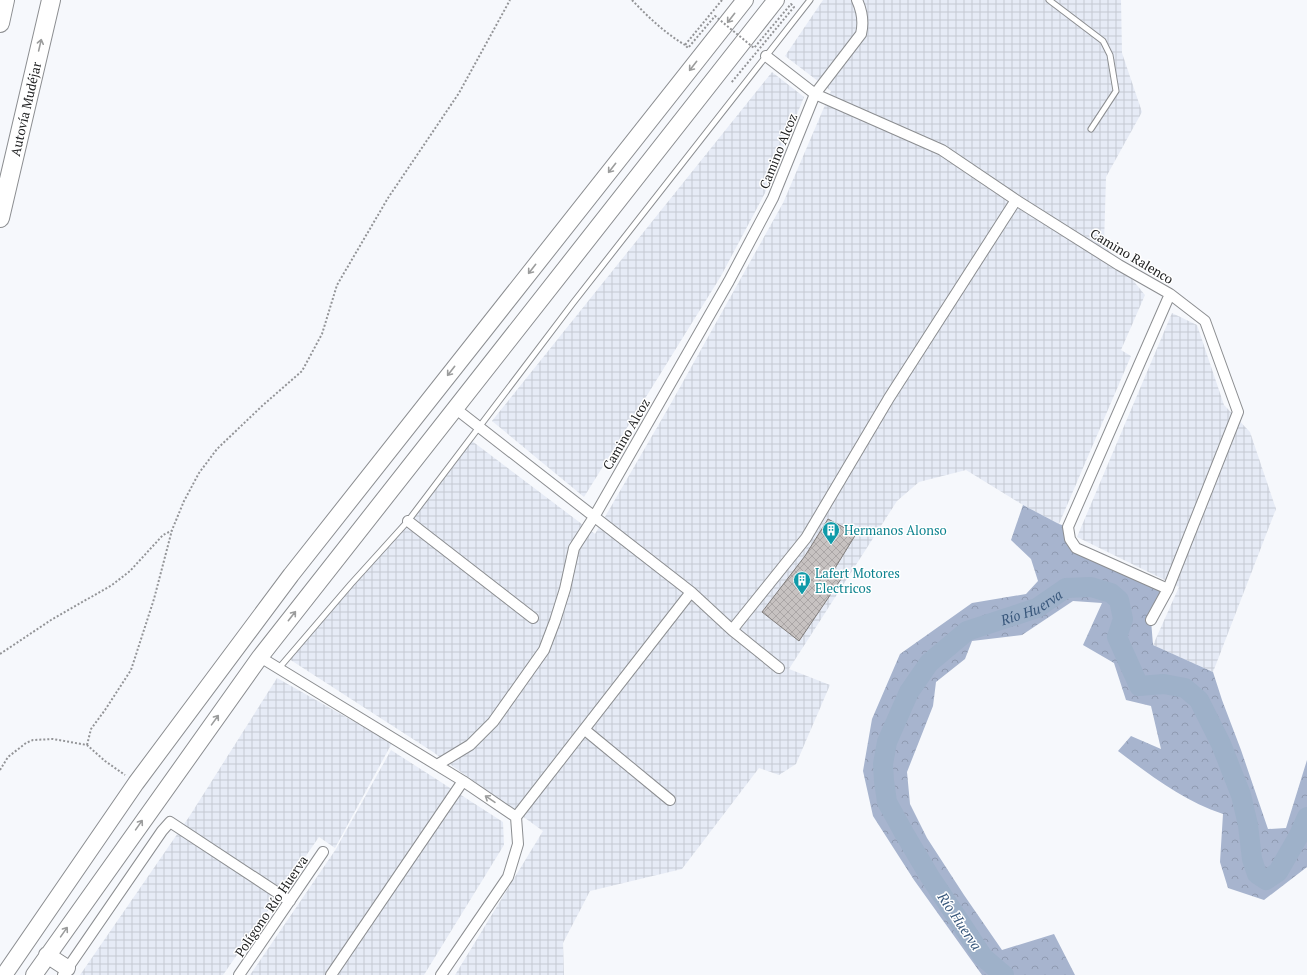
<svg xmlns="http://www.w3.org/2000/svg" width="1307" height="975" font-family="'PT Serif',serif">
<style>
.industrial{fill:url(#industrial-grid)}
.forest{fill:url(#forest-crowns)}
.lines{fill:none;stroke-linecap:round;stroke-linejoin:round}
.river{stroke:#9eb1c9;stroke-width:20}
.building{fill:url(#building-cross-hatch);stroke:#7f7b79}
.service-casing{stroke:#8c8e91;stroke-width:7}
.minor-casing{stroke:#8c8e91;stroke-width:12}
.trunk-casing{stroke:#8c8e91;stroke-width:18}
.motorway-casing{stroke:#8c8e91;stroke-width:20}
.path{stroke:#939497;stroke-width:2;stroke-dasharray:2 2;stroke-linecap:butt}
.service{stroke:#fff;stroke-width:5}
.minor{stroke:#fff;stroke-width:10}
.trunk{stroke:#fff;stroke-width:16}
.motorway{stroke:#fff;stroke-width:18}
.path-bridge{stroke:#939497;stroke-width:2;stroke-dasharray:2 2;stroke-linecap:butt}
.oneway{stroke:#9b9c9c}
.labels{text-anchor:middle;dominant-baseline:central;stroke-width:3;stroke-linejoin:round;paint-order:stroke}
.street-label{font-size:13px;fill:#212223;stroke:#fff}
.culture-label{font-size:13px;fill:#0d838f;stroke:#fff;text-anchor:start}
.water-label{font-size:14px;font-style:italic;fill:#38577b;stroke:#fff}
</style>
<defs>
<pattern id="industrial-grid" width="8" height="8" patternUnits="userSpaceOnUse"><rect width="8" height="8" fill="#e6ebf6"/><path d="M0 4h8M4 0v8" fill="none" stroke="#c5c9d3"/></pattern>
<pattern id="forest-crowns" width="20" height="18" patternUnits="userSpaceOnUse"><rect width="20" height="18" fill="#a7b4ce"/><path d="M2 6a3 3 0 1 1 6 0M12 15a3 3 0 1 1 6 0" fill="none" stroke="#8f9ab1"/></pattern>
<pattern id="building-cross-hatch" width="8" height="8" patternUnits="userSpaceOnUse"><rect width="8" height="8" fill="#c7c2c1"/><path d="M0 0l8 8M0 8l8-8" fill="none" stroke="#aba6a6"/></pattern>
</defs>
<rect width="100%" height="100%" fill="#f6f8fc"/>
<path class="industrial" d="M823,0H1121L1122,53L1142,112L1106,177L1104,245L1145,295L1121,350L1131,356L1059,524L1023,505L966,470L919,482L897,501L789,669L830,685L796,764L779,775L759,768L682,869L590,891L563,943L564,975H455L543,831L433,752L286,657L472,441L595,534L670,405L783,203L831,91L785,56Z
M772,72L804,97L765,193L721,276L584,497L492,421Z
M1172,313L1197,325L1224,405L1250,432L1276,509L1213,672L1153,645L1179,587L1077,537Z
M277,678L392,743L335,848L319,837L223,975H80L189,817Z
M391,750L503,822L504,845L424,975H250L336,849Z"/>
<path class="forest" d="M1023,505L1059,524L1068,527L1076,549L1168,589L1151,620L1153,645L1213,672L1222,700L1241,750L1268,829L1286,828L1307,760V867L1264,900L1228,888L1220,862L1223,814C1184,801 1151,776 1118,751L1131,736L1161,749L1151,706L1126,700L1114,663L1083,645L1102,603L1073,601L1022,635L972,641L965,659L936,682L933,706L907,772L910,804L927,838L964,895L1002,950L1054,934L1075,975H982L914,880L873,816L863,771L872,719L900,654L972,603L1026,594L1038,581L1031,559L1011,540Z"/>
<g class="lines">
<path class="river" id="s1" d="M1004,975L983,957L964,928L930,877L904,833L887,802L884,781L883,764L887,742L909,692L929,663L967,631L1037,608L1066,588L1091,587L1111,593L1119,600L1123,619L1117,637L1139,686L1164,684L1185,688L1199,700L1221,744L1241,795L1248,825L1252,859L1257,874L1266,880L1278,872L1298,837L1307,817"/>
</g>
<path class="building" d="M828,519L856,534L832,573L841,579L799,641L762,612L805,556Z"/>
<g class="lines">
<g class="service-casing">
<path id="service" d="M1049,0L1103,41L1110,55L1116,91L1091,129
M279,668L351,584L408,521L573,303L810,0"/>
</g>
<g class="minor-casing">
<path id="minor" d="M766,56L815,94L942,150L1016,200L1119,265L1170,294L1205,321L1238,412L1168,589L1151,620
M456,409L691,592L732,630L779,668
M408,521L533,618
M1168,589L1076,548L1070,539L1068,527L1170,294
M732,630L806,538L889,398L1016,200
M260,657L463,781L516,817
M585,730L670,800
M437,765L470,745L493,722L544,650L555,621L565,589L574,548L594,517L729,281L773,198L815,94L861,34C864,22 862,11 857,0
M63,975L162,831L170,822L290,901
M239,975L323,852
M331,975L463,781
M441,975L508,877L518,844L516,817L691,592"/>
</g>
<g class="trunk-casing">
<path id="trunk" d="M47,955L67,968
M4,975L136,783L291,575L745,0
M34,975L260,657L776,0"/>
</g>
<g class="motorway-casing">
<g id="motorway">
<path d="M0,23L5,0"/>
<path id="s2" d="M0,218L51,0"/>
</g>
</g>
<path class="path" d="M632,0C648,17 665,33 685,45
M0,654L51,620L112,585L130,571L163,535L171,531
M87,745L91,729L105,710L131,670L154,599L172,530L184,501L199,473L217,449L262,406L302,371L322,334L337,285L388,198L459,93L510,0
M0,770L8,757L26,743L33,740L53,739L87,745L105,761L125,775"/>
<use href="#service" class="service"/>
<use href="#minor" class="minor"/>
<use href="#trunk" class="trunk"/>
<use href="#motorway" class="motorway"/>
<path class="path-bridge" d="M722,0L685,45L688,48L715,16L754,48L791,4L794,7L731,83"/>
</g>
<defs><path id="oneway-shaft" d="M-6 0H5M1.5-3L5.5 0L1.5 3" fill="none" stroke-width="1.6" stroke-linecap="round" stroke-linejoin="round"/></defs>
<g class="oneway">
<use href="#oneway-shaft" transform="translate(731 18) rotate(128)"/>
<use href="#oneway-shaft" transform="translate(40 45) rotate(-77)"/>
<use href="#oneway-shaft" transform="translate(693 66) rotate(128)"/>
<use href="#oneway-shaft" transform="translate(612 168) rotate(128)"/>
<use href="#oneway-shaft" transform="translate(532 269) rotate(128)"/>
<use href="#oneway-shaft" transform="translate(451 371) rotate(128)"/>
<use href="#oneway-shaft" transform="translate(292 616) rotate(-52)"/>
<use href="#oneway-shaft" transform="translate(215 720) rotate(-54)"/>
<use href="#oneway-shaft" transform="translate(490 799) rotate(-146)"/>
<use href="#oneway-shaft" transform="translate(139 825) rotate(-55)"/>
<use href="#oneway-shaft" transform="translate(64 932) rotate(-55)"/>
</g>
<defs>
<g id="building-pin" transform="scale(0.9)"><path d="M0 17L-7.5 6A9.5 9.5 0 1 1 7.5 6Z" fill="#0f9aa8" stroke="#fff"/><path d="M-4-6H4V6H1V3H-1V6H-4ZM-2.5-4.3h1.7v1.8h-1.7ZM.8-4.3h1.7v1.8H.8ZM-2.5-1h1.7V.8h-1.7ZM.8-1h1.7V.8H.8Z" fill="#fff"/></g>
</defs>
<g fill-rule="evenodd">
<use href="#building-pin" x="831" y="530"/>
<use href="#building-pin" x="802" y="580"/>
</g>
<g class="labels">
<g class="street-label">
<text stroke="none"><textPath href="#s2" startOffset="112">Autovía Mudéjar</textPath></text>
<text transform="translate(778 151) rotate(-68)">Camino Alcoz</text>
<text transform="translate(1132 256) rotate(31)">Camino Ralenco</text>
<text transform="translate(626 434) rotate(-60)">Camino Alcoz</text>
<text transform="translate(271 906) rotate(-56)">Polígono Río Huerva</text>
</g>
<g class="culture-label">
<text x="844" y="530">Hermanos Alonso</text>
<text x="815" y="573">Lafert Motores<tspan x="815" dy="15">Electricos</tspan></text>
</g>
<g class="water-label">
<text stroke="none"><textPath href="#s1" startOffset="479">Río Huerva</textPath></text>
<text transform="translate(960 921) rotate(56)">Río Huerva</text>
</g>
</g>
</svg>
